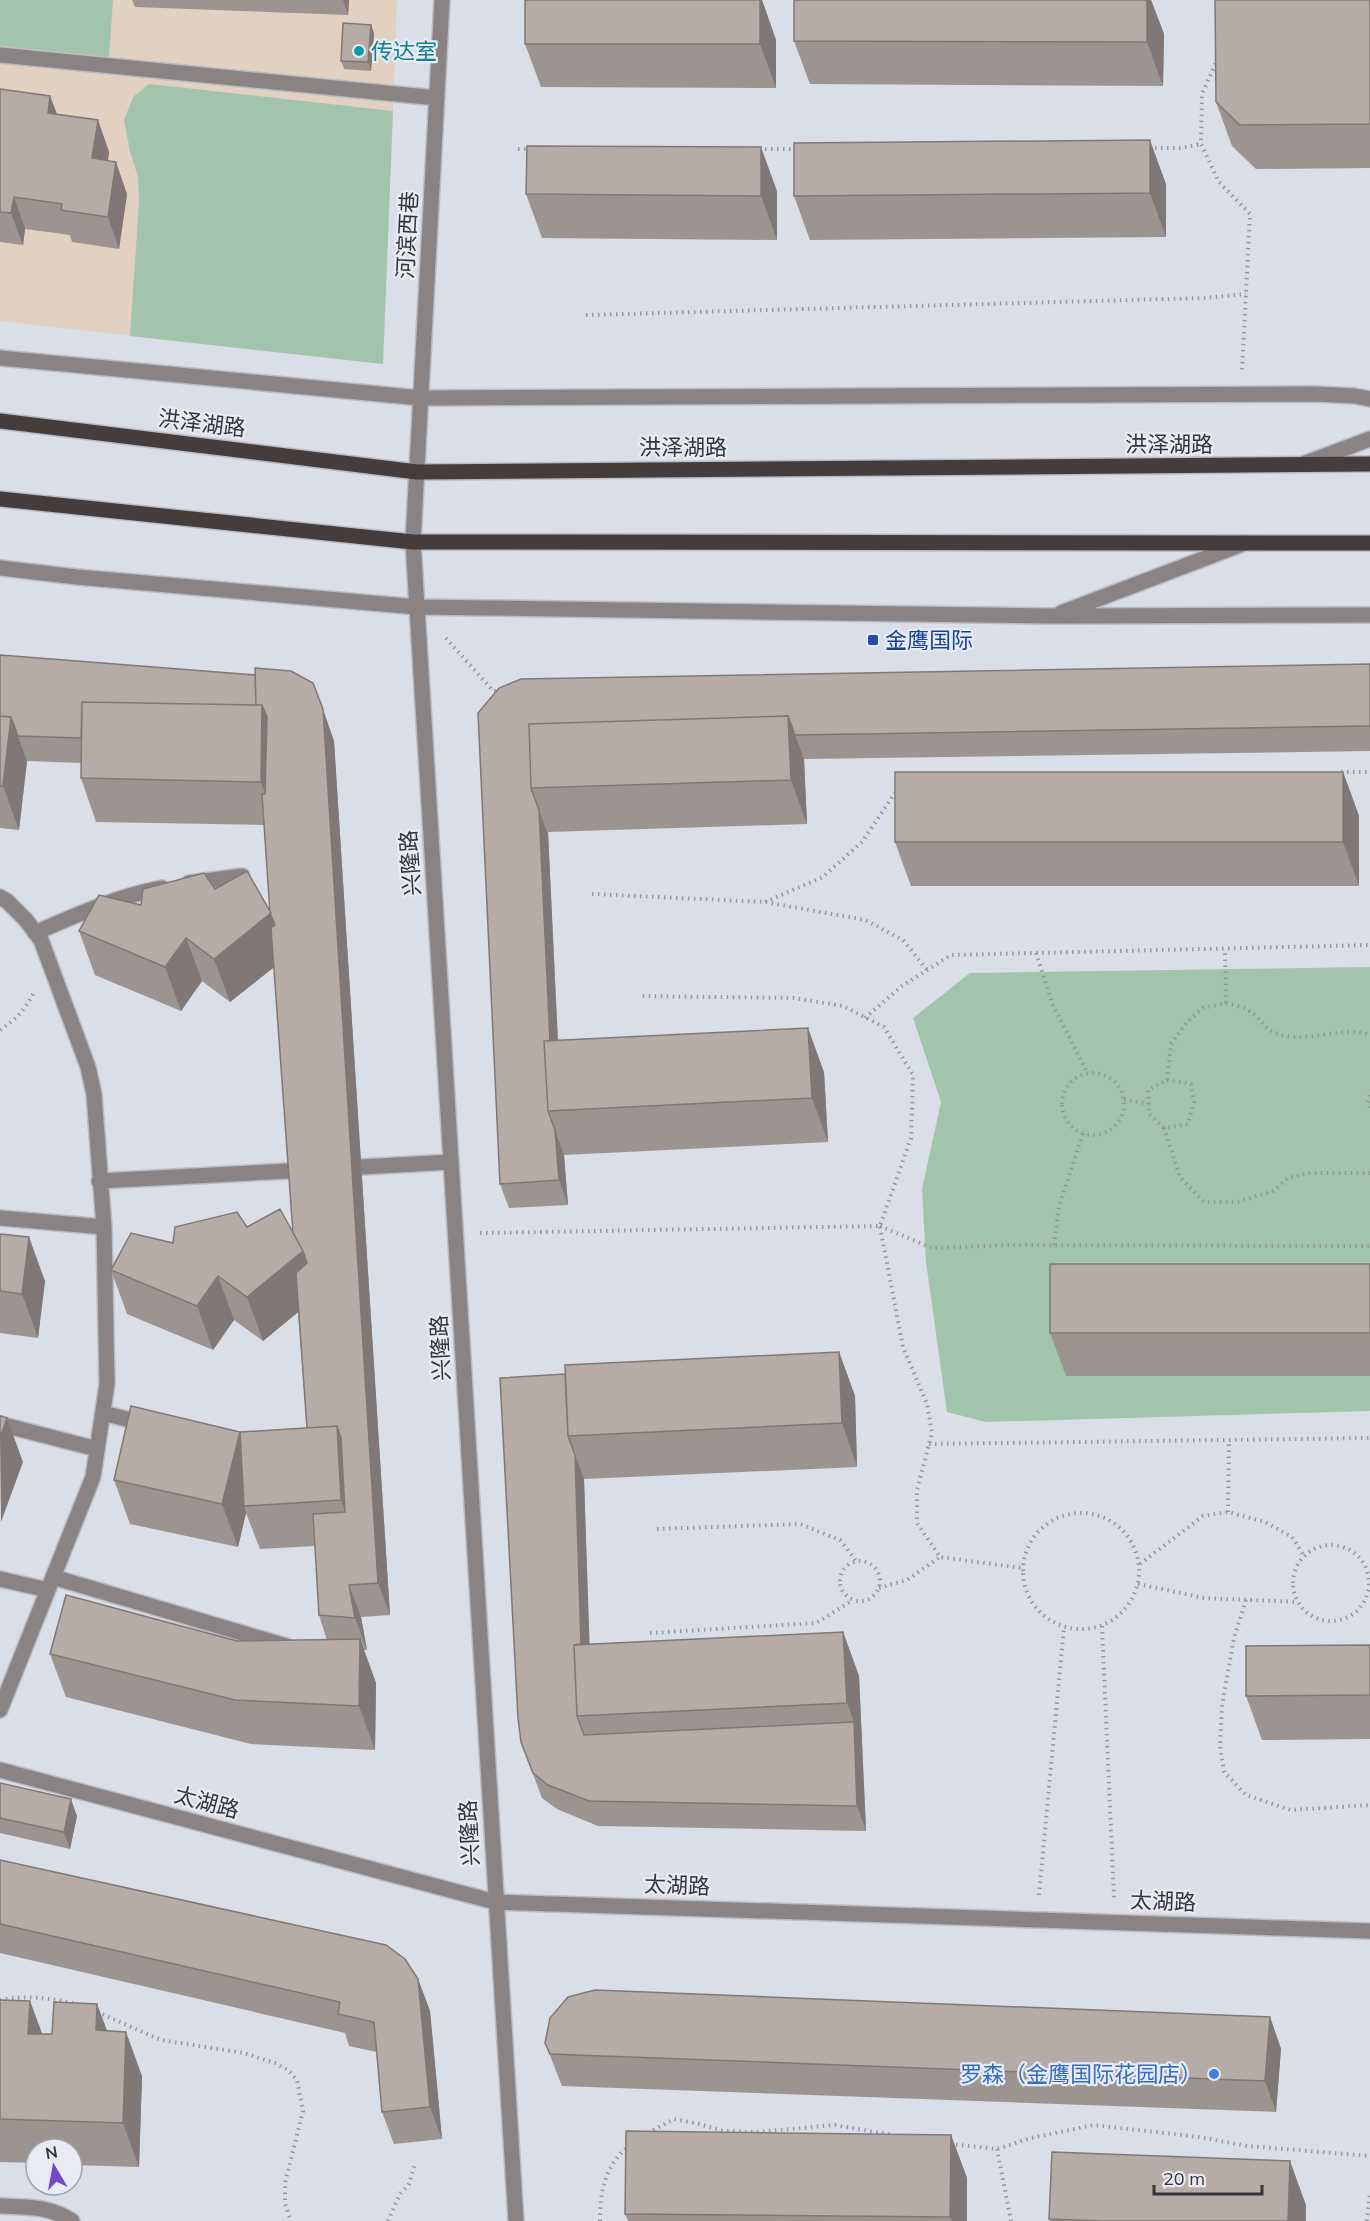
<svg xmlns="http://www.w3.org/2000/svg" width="1370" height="2221" font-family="Mulish,'Noto Sans SC',sans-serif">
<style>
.commercial{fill:#e2d1c0}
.green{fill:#a2c4ad}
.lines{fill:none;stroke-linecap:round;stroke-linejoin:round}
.minor-casing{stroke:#b9bcc3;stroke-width:18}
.major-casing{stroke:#b9bcc3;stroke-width:18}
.path{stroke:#94979d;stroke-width:4;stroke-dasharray:1.5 4.5;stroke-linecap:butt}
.minor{stroke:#898483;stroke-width:15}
.major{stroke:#443d3c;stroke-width:15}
.wall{fill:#9c9490}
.shaded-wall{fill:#7f7876}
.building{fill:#b5aca8;stroke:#7f7876;stroke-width:1.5}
.culture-dot{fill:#0f9aa8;stroke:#e8ebf4;stroke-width:2}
.transit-dot{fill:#1a4fb4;stroke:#e8ebf4;stroke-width:2}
.shop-dot{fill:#3f7fe0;stroke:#e8ebf4;stroke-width:2}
.labels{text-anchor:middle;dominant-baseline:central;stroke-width:4.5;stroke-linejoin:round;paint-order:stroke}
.culture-label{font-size:22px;fill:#0d838f;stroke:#e8ebf4;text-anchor:start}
.street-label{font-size:22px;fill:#343538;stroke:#e8ebf4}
.transit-label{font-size:22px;fill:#164399;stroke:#e8ebf4;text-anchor:start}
.shop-label{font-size:22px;fill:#366cbe;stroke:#e8ebf4;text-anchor:end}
</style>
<rect width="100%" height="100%" fill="#dadee6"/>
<path class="commercial" d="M0,0H397L383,364L0,321Z"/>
<path class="green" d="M0,0H113L109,57L0,46Z
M149,84L393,111L383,364L130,336L139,202L138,177L130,151L124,120L133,97Z
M1370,967V1411L986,1422L947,1412L926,1262L922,1189L941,1102L913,1018L970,973Z"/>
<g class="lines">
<g class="minor-casing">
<path id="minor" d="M442,0L413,542L516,2221
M0,55L437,98
M0,358L421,398L1315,394L1355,396L1370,399
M1303,464L1370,439
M0,568L77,577L417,607L1052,616L1370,615
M1061,613L1245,543
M189,883L242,876
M0,897L7,901L26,920L41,940L88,1067L94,1094L104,1227L107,1384L93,1477L0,1710
M35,933C76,915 118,896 162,888
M343,1168L451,1162
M99,1181L307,1170
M0,1218L104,1227
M103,1413L146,1424
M0,1424L97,1449
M53,1577L286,1646
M0,1579L48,1590
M0,1770L495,1902L1370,1931
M0,2206C26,2207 50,2206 72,2221"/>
</g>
<g class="major-casing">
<path id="major" d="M0,421L417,472L1370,464
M0,499L413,542L1370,543"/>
</g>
<path class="path" d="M1218,58L1202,94L1201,144L1219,182L1250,214L1242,370
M1149,148H1180L1201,144
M518,149H529
M759,149H796
M586,315L1204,298L1246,294
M446,638L493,691H499
M1341,772H1370
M592,894L765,902L865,920L903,940L927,970
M765,902L823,877L862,842L897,790
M1036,953L1052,1003L1087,1072
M1226,1003C1232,1005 1243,1006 1248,1010C1264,1020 1263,1032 1286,1036C1313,1041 1344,1026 1370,1035
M865,1018L902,986L951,955L1370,945
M0,1030C15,1020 25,1010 33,994
M1062 1104a31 31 0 1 1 62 0a31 31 0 1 1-62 0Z
M1167,1080L1191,1084L1194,1102L1188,1124L1164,1128L1149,1114L1148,1090L1167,1080L1171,1044L1187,1022L1203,1008L1226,1003L1225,949
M1370,1095L1368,1103L1370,1109
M1124,1100L1149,1104
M1164,1128L1180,1177L1204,1202H1237L1273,1191L1288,1178L1308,1173H1370
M880,1226L932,1248L1010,1245L1370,1246
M880,1227L903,1347L927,1404L932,1433L917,1490V1523L940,1557L1022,1568
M480,1233L880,1226L911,1138L913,1075L884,1027L843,1006L794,998L641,996
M1054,1245L1059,1206L1083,1133
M929,1444L1370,1438
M1228,1512L1229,1440
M1023 1571a58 58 0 1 1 116 0a58 58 0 1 1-116 0Z
M657,1529L800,1524L840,1540L857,1562
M1293 1583a38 38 0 1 1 76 0a38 38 0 1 1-76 0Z
M840 1581a20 20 0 1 1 40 0a20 20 0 1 1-40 0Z
M1140,1564L1203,1516L1228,1512L1265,1522L1292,1537L1304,1556
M1138,1584L1204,1598L1298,1602
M879,1588L907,1580L940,1557
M1246,1600L1234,1638L1222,1705L1220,1746L1224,1772L1246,1795L1291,1810L1370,1805
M1102,1626L1114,1898
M650,1633L816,1623L853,1600
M1039,1895L1064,1627
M0,2000C26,1995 51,1998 76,2004
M97,2012L161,2040L244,2053L275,2063L288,2070L297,2080L303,2111L285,2183V2204L291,2221
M648,2133L674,2119L699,2124L724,2131L756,2132L835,2125L892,2135
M950,2144L997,2149L1031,2138L1094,2125L1199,2137L1247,2146L1370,2156
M997,2149L1011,2221
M388,2221L400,2194L409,2184L415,2163
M600,2221C600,2191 605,2165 629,2146
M1367,2221L1370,2193"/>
<use href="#minor" class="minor"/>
<use href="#major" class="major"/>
</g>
<path class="wall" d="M132,0H349L348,15L135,7Z
M525,0H762L776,40V88L541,87L525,44Z
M794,0H1151L1164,34L1163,86L810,84L794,41Z
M1370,0V168L1256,169L1232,146L1216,102Z
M374,33L371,71L344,69L341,61Z
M0,89L50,96L57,114L98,120L109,152L108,161L127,194L119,249L72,242L70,235L25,229L23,245L0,242Z
M1166,184V237L810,240L794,196Z
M777,191V240L542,238L526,194Z
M0,655L334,741L390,1615L361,1617L367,1650H364L376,1683L375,1750L251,1744L66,1697L50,1654L237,1641L327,1640L319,1615L315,1546L260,1549L246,1513L238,1547L130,1524L114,1480L240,1432L307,1428L298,1312L263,1341L234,1320L213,1350L127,1314L111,1270L173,1243L247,1227L293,1233L274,967L230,1002L202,981L181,1011L95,975L79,931L141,905L215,889L270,912L264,825L96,822L81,778V763L27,761L19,830L0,828Z
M1370,664V751L804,759L807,824L548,832L558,1040L824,1072L828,1142L564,1155L568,1205L509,1208L500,1184L478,713Z
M1343,772L1359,816V886H911L895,842Z
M0,1234L45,1281L38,1338L0,1333Z
M1370,1264V1376H1066L1050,1333Z
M839,1352L855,1396L857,1467L584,1479L589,1644L843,1632L859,1676L866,1831L598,1826L557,1809L542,1798L521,1742L565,1374Z
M1370,1645V1739L1262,1740L1246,1696Z
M0,1783L77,1816L70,1849L0,1833Z
M0,1860L418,1979L430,2011L442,2139L394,2144L382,2112L377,2052L349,2046L345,2033L0,1953Z
M0,2000L30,2001L42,2034H52L97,2004L107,2031L142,2076L139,2167L72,2165V2149H36V2163L0,2162Z
M1270,2017L1281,2049L1276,2112L562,2086L545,2043Z
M951,2135L967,2178V2221H628L625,2214Z
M1306,2205V2221H1050L1049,2219Z"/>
<path class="shaded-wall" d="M343,0H349L348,15Z
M760,0H762L776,40V88L760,44Z
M1147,0H1151L1164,34L1163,86L1147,42Z
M371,25L374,33L371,71L368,62Z
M50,96L62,128L48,113Z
M98,120L109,152L104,190L92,158Z
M1150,140L1166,184V237L1150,193Z
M761,147L777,191V240L761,196Z
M116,162L127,194L119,249L108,217Z
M14,197L25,229L23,245L11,213Z
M257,675L266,700L277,826L261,782Z
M323,709L334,741L390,1615L378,1583Z
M788,716L804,759L807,824L791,780Z
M11,717L27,761L19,830L3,786Z
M1343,772L1359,816V886L1343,842Z
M539,810L547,832H548L561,1110L554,1111Z
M271,913L287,957L230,1002L214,959Z
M186,938L202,981L181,1011L165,967Z
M808,1028L824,1072L828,1142L812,1098Z
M555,1130L564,1155L568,1205L559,1180Z
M29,1237L45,1281L38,1338L22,1294Z
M303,1251L319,1295L263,1341L247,1297Z
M218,1276L234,1320L213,1350L197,1306Z
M839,1352L855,1396L857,1467L842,1423Z
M7,1418L23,1462L1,1522L0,1438Z
M337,1426L353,1470L357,1544L341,1500Z
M240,1432L244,1506L246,1513L238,1547L222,1504Z
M575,1455L584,1479L592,1715L583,1716Z
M349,1585L361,1617L367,1650L355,1618Z
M843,1632L859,1676L866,1831L857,1806L854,1722L847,1703Z
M360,1639L376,1683L375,1750L359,1706Z
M71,1799L77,1816L70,1849L64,1832Z
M418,1979L430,2011L442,2139L430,2107Z
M30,2001L46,2044L28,2034Z
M97,2004L113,2047L96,2030Z
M1270,2017L1281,2049L1276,2112L1265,2081Z
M126,2032L142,2076L139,2167L123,2123Z
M951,2135L967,2178V2221H952L950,2217Z
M1290,2161L1306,2205V2221H1288Z"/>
<path class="building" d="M525,0H760V44H525Z
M794,0H1147V42L794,41Z
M1215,0H1370V124L1240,125L1216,102Z
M343,23L371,25L368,62L341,61Z
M0,89L50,96L48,113L98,120L92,158L116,162L108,217L61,210L62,204L14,197L11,213L0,212Z
M1150,140V193L794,196V143Z
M527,146L761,147V196L526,194Z
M0,655L255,675L256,705L82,702L81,738L18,736L11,717L0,716Z
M1370,664V726L795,735L788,716L529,724L531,788L539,810L550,1041H544L548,1111L555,1130L559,1180L500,1184L478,713L499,688L521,679Z
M255,668L291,671L313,683L323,709L378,1583L349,1585L355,1618L319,1615L313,1514L345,1512L341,1438L337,1426L307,1428L296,1273L307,1263L303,1251L293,1233L271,928L275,925L270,913L262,794H265L267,717L262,705H256Z
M82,702L262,705L261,782L81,778Z
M0,716L11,717L3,786H0Z
M788,716L791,780L531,788L529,724Z
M895,772H1343V842H895Z
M247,871L271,913L214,959L186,938L165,967L79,931L99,895L141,905L143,889L204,873L215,889Z
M808,1028L812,1098L548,1111L544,1041Z
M280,1209L303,1251L247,1297L218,1276L197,1306L111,1270L131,1233L173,1243L175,1227L237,1212L247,1227Z
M0,1234L29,1237L22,1294L0,1291Z
M1050,1264H1370V1333H1050Z
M839,1352L842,1423L568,1436L565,1365Z
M565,1374L568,1436L575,1455L581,1644L574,1645L577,1716L584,1735L854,1722L857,1806L589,1801L548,1785L533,1773L521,1742L518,1718L500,1378Z
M131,1406L240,1432L222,1504L114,1480Z
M0,1416L7,1418L0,1438Z
M337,1426L341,1500L244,1506L240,1432Z
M66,1595L237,1641L360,1639L359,1706L235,1700L50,1654Z
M843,1632L847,1703L577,1716L574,1645Z
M1370,1645V1695L1246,1696V1646Z
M0,1783L71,1799L64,1832L0,1818Z
M0,1860L386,1945L405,1959L418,1979L430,2107L382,2112L374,2022L338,2014L340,2002L0,1924Z
M595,1990L1270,2017L1265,2081L550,2054L545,2043L550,2018L568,1997Z
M0,2000L30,2001L28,2034H52L54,2002L97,2004L96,2030L126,2032L123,2123L0,2119Z
M626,2131L951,2135L950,2217L625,2214Z
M1052,2152L1290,2161L1288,2221H1103L1049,2219Z"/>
<circle class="culture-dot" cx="359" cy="51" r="6"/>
<rect class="transit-dot" x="867" y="634" width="12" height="12" rx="3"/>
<circle class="shop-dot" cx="1214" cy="2074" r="6"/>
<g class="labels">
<g class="culture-label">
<text x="371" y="51">传达室</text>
</g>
<g class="street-label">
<text transform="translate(407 235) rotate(-87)">河滨西巷</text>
<text transform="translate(202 423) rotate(7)">洪泽湖路</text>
<text x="1169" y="444">洪泽湖路</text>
<text x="683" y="447">洪泽湖路</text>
<text transform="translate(410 863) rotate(-94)">兴隆路</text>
<text transform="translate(440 1348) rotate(-93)">兴隆路</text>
<text transform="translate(207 1802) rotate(15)">太湖路</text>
<text transform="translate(469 1833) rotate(-93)">兴隆路</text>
<text transform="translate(677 1885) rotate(2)">太湖路</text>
<text transform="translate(1163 1901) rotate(2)">太湖路</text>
</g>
<g class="transit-label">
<text x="885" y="640">金鹰国际</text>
</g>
<g class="shop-label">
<text x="1202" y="2074">罗森（金鹰国际花园店）</text>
</g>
</g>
<g transform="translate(54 2167) rotate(350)"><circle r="28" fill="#e8ebf4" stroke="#a0a2a9" stroke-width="1.5"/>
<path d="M0-4.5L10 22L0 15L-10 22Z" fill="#734bc4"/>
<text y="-9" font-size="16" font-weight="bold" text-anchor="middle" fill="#343538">N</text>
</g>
<path d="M1154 2185v9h108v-9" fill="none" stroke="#343538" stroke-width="3"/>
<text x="1163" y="2185" font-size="18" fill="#343538" stroke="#e8ebf4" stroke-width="4.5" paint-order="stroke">20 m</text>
</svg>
